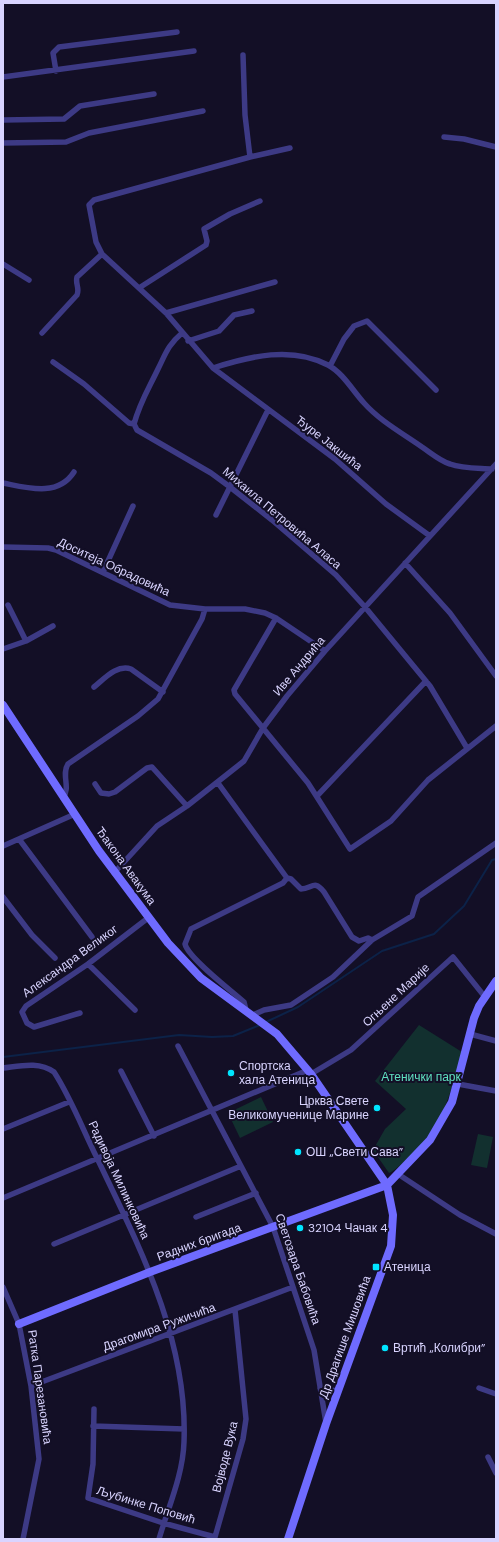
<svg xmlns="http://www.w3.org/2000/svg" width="499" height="1542" font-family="'DM Sans',sans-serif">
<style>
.green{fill:#12302f}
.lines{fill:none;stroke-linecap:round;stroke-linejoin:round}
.stream{stroke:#0c2248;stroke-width:2}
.street{stroke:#3d3a85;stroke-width:5.5}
.secondary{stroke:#6f6bff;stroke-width:8}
.poi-dot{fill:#00e5ff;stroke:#130f26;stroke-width:1.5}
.labels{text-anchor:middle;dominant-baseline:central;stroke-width:4;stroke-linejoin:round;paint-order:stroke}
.street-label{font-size:12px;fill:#d9d4ff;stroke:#130f26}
.poi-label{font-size:12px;fill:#d9d4ff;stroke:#130f26;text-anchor:start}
.park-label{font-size:12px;fill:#5fe0c0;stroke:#130f26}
</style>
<rect width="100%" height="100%" fill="#130f26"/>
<path class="green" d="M419,1025L462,1052C450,1095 443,1127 408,1158C402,1163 396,1170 389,1173L373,1150L385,1129L406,1109L375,1081Z
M261,1097L273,1122L240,1138L228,1113Z
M478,1134L493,1137L487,1168L471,1165Z"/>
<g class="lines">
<path class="stream" d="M266,1022L298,1007L382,951L434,934L464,906L492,860L496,859
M3,1057L179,1035L212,1037L233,1036L260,1025"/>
<path class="street" d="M243,55L245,115L250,157
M56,71L53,53L59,47L177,32
M3,77L194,51
M3,120L64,119L80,106L154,94
M444,137L464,139L496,147
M3,143L66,142L89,133L203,111
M290,148L250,157L94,200L89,205L96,242L102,254L166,313L213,368C250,356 292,346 328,365C343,373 353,391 364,403C380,421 402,433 422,447C431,453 440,461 450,464C463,469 479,468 492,469
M3,264L29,280
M139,288L206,245L207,241L204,229L230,214L260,201
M166,313L275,282
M42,333L77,295C80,288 75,284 77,277L102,254
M188,341L219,331L234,315L252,311
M53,362L84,384L129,423L134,424
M330,366L344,339L354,326L367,321L436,390
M213,368L335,459L386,504L430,536
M134,424L137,430L211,473L230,487L272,520L336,575L365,607L430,686L467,748
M134,424C140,402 148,390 158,369C166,353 168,345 182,333
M3,483C28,488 58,497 74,472
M216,515L268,410
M3,547L48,548L56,550L170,605L205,609H245L265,613L276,618L325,651
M405,563L450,613L496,676
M103,572L133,506
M8,605L26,641
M276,618L234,690L235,694L308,783L350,849L391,821L428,780L496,726
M3,649L26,641L53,626
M94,687C104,679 117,664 131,669L163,692
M218,783L287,878
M95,784L101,793L109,794L115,792L147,768L152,767L187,806
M317,796L426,681
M63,798C71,787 61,775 68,764L138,716L158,699L202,619L205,609
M19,839L92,937
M3,846L75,814
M114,873L157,826L187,806L244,761L263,728L287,696L325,651L496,464
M287,878L291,879L301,889C312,889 314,879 324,892L352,937L359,941L368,938L372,940
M3,897L32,935L55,958
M88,964L135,1010
M246,1010L244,1002C232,991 188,958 185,944L191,929L283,883L287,878
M80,1013L34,1027L27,1023L22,1012L26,1006L88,964L148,918
M253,1015L264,1010L291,1005L333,977L372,940L412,916L418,897L496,843
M470,1034L496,1041
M178,1046L273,1227L314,1350L326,1423
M3,1068C20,1066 39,1061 54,1072C71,1098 83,1130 97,1158C140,1248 188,1340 184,1442C183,1475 168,1508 159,1539
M121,1071L154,1136
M311,1074L351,1050L453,957L485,997
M458,1084L496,1091
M3,1129L69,1102
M398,1174L460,1215L496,1234
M3,1198L308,1070
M196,1217L256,1193
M54,1244L241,1166
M3,1287L19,1324L31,1386L39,1459L23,1539
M31,1386L293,1287
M320,1388L337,1391
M479,1388L496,1394
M94,1409L93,1464L88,1498L163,1523L215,1537L243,1439L246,1419L235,1310
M93,1426L184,1429
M488,1457L496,1473"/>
<path class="secondary" d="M3,705L99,851L168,943L201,978L277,1034L311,1074L387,1185L393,1215L391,1246L326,1424L288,1539
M19,1324L150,1272L387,1185L430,1140L452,1102L474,1018L479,1006L496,981"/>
</g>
<g class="poi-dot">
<circle cx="231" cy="1073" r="4"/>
<circle cx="377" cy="1108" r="4"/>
<circle cx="298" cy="1152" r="4"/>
<circle cx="300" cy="1228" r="4"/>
<rect x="372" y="1263" width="8" height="8" rx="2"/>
<circle cx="385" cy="1348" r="4"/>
</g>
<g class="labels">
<g class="street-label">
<text transform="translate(329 443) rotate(38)">Ђуре Јакшића</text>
<text transform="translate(282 518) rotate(40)">Михаила Петровића Аласа</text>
<text transform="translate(114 567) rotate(25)">Доситеја Обрадовића</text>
<text transform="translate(299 666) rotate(-50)">Иве Андрића</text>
<text transform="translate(126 866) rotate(54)">Ђакона Авакума</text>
<text transform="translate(70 961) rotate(-36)">Александра Великог</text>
<text transform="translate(396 995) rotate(-43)">Огњене Марије</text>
<text transform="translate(119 1180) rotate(65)">Радивоја Милинковића</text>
<text transform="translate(199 1242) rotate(-20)">Радних бригада</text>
<text transform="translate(298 1269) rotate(71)">Светозара Бабовића</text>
<text transform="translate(159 1327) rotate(-20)">Драгомира Ружичића</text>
<text transform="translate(345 1337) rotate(-70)">Др Драгише Мишовића</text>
<text transform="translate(40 1387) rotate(82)">Ратка Парезановића</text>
<text transform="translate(225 1457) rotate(-76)">Војводе Вука</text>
<text transform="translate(146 1505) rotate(17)">Љубинке Поповић</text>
</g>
<g class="poi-label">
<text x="239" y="1066">Спортска<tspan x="239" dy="14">хала Атеница</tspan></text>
<text x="369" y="1101" text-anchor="end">Црква Свете<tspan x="369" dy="14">Великомученице Марине</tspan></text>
<text x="306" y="1152">ОШ „Свети Сава”</text>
<text x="308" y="1228">32104 Чачак 4</text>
<text x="384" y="1267">Атеница</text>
<text x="393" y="1348">Вртић „Колибри”</text>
</g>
<g class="park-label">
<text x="421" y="1077">Атенички парк</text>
</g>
</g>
<rect width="499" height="1542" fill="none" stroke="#d9d4ff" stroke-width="8"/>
</svg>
